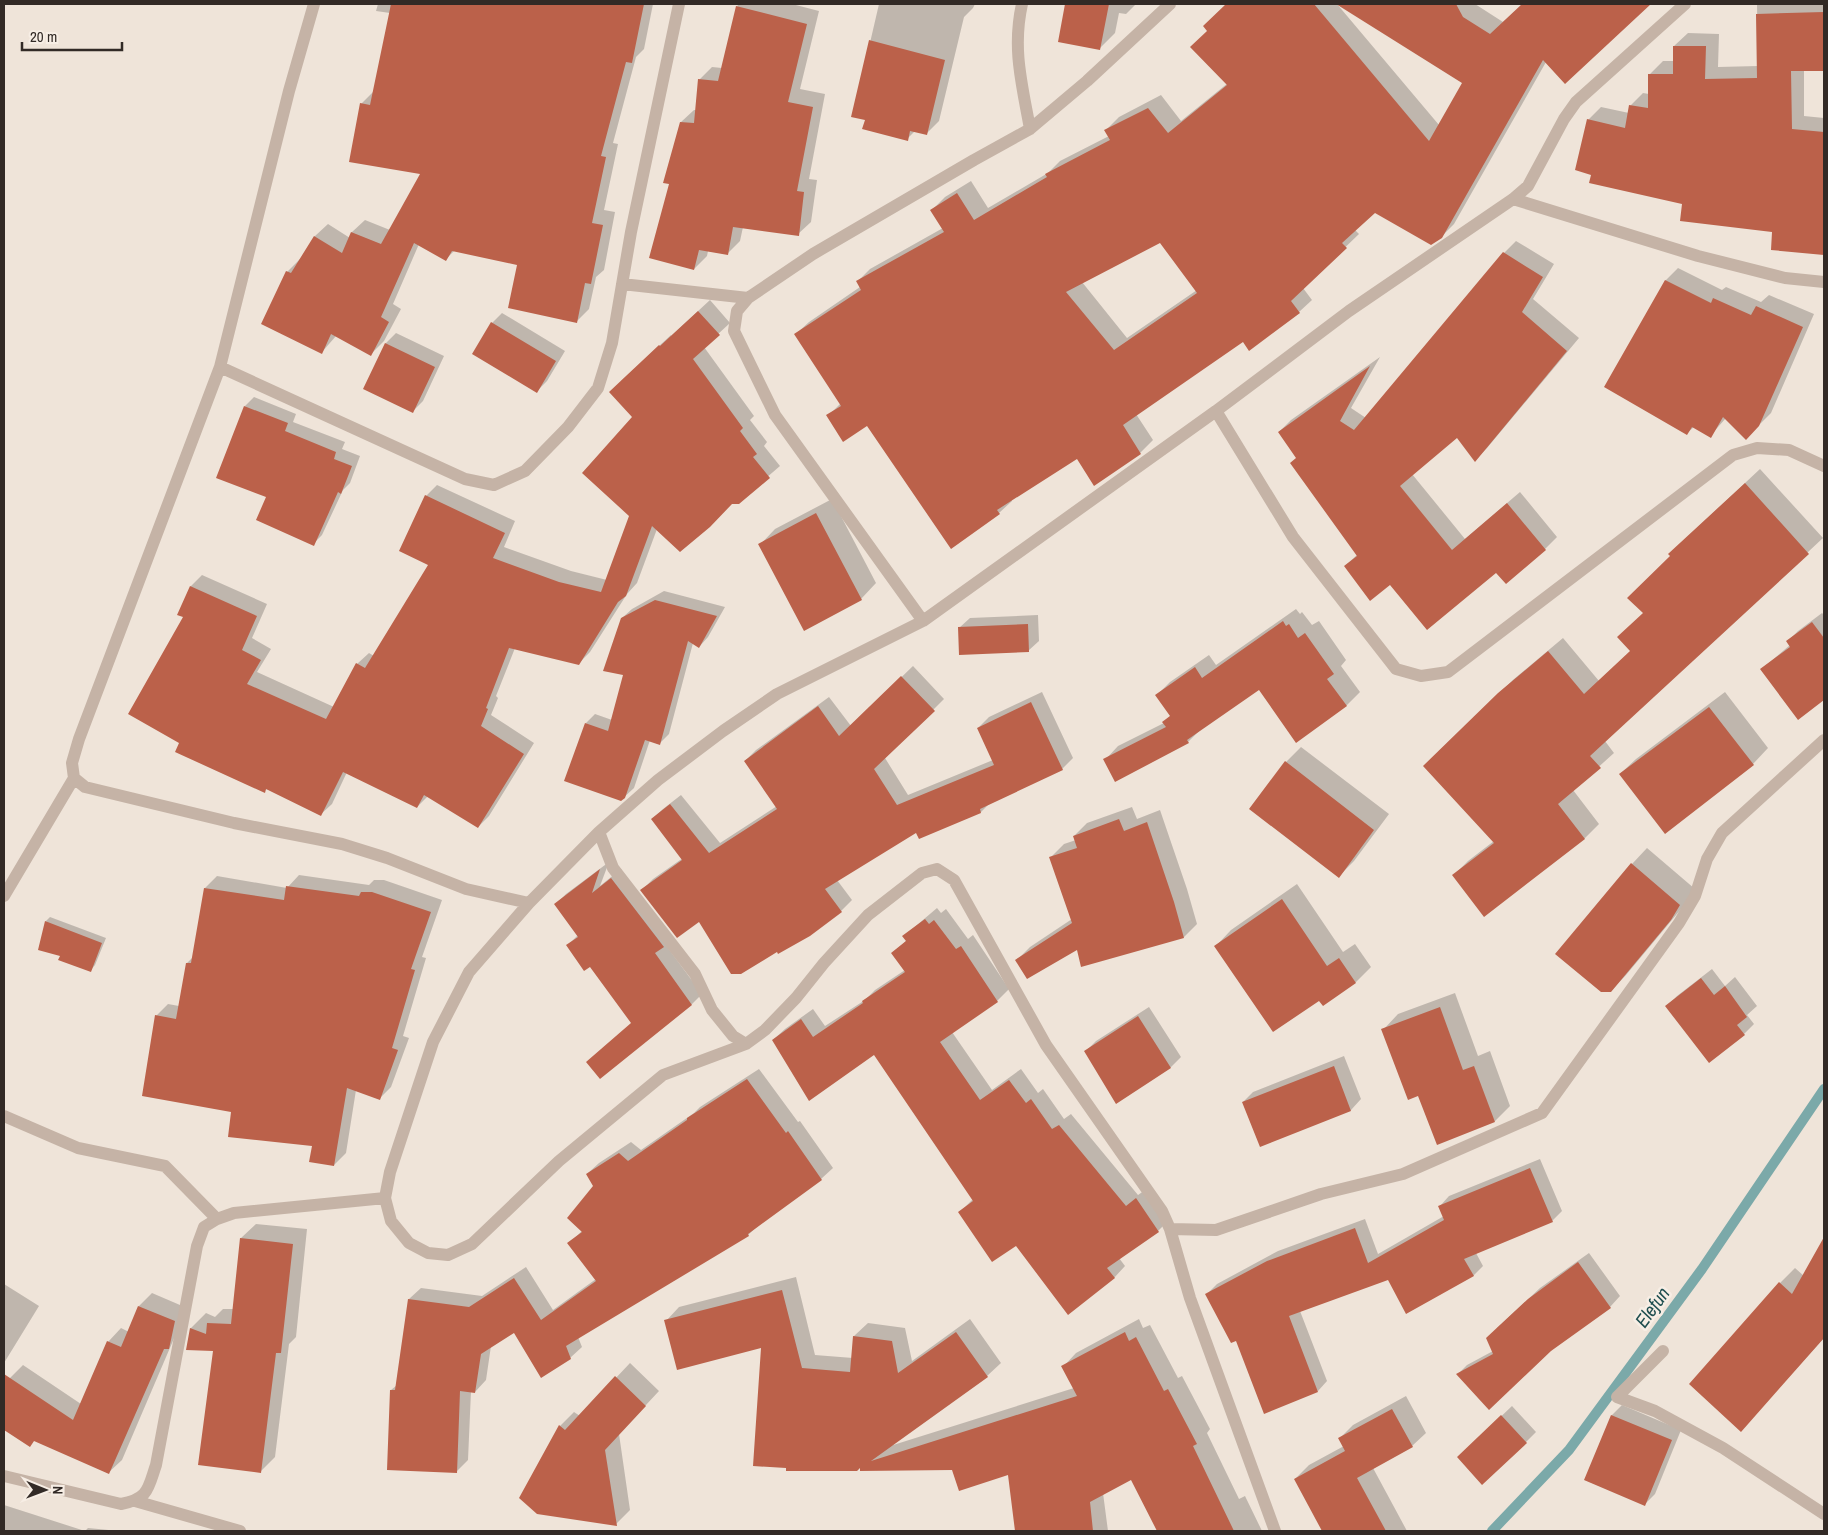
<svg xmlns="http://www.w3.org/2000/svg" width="1828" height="1535" font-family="'Archivo Narrow',sans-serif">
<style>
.shadow{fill:#0003;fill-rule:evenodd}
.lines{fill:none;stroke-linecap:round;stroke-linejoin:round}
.stream{stroke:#7ba9a9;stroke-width:10}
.building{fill:#bb614a;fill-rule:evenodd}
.street{stroke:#c5b3a6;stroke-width:12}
.labels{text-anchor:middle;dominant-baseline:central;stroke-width:5;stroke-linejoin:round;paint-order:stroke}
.water-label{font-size:19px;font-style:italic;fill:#204f50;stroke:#f7eee5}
</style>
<rect width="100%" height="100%" fill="#efe4d9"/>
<path class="shadow" d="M378,4H653L644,49L636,57L613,143L618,144L604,210L615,212L604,270L596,277L589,309L576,322L519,264L455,250L446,259L419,244L393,304L401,309L384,341L371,354L336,336L322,352L287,272L300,259H301L315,236L328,224L350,238L352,232L365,220L390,230L422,174L361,104L374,91L390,13L376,11Z
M738,4H792L819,11L800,89L825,94L809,179L817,180L811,222L798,234L743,227L740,241L727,254L708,251L707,256L694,269L670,183L681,122L694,110H696L699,80L712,67L722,68Z
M879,4H975L973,8L964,17L939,121L927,133L915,131L907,139L866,119L853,116Z
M1066,4H1136L1126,14L1119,13L1115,33L1100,48L1059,41Z
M1235,4H1337L1439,125L1463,83L1338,4H1475L1503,22L1523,4H1649L1565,82L1546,62L1454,224L1441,237L1375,212L1355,230L1359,234L1303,288L1312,300L1299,312L1243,341L1136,414L1153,440L1140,453L1095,484L1077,457L1011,499L1012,501L999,513L868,424L828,416L841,403L796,334L809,322L860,287L857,282L870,269L943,228L932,210L945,197L971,181L988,208L1048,173L1060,161L1109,136L1106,130L1119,117L1161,95L1181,121L1228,83L1192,47ZM1160,242L1197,290L1127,338L1082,282Z
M1757,4H1824V69L1804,70V116L1824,118V254L1772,249L1774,231L1592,174L1588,120L1601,107L1629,113L1630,106L1643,93L1649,94L1650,74L1663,61H1674V46L1688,33L1719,34L1718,67L1758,66Z
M1516,241L1554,264L1533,299L1579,338L1487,448L1475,460L1457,437L1412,474L1465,539L1520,492L1557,537L1545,549L1497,571L1390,583L1345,566L1358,554L1297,457L1279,432L1291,420L1380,357L1351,408L1366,418L1504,253Z
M1678,268L1722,290L1726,287L1761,302L1769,295L1814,314L1771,413L1746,438L1726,418L1710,436L1694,427L1687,433L1606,387L1666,280Z
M710,300L730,323L704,347L754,416L750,420L767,442L764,446L780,466L738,502H732L657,529L637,583L627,594L590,652L579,663L515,648L496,696L498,698L491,715L534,743L489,816L478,827L428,796L417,807L347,772L332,804L320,815L268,788L264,791L181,743L184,617L191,586L202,575L267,604L252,638L271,649L257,672L334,707L357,664L369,653L374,656L430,564L426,496L437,485L515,521L504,547L571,571L607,580L630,515L634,417L621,381L671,335V336Z
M502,313L565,351L547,381L537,391L492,323Z
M396,333L444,356L423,401L413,411L365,389L386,343Z
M254,397L296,414L293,422L345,442L342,449L360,456L350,483L343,490L322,535L313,544L245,406Z
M1760,469L1823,538L1605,741L1614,753L1573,790L1599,824L1584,839L1454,875L1468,861L1494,841L1439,751L1514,679L1563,638L1599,681L1631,651L1644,613L1672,556L1669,554Z
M832,499L876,583L861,599L760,545L775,529Z
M664,591L725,607L708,637L699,647L693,643L669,734L660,743L650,740L634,788L621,800L586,723L595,714L612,720L624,675L622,618L632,609Z
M1296,609L1300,614L1302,612L1312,625L1319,621L1346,660L1341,666L1360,692L1347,705L1297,741L1259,688L1201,729L1188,742L1105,760L1118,746L1164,723L1171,715L1157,695L1170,682L1209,655L1216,665Z
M1822,613L1824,615V699L1798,718L1762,669L1790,645L1788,641L1798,631Z
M1038,615L1039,641L1028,651L959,628L970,618Z
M913,666L944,699L885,758L908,795L993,760L978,728L989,717L1042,692L1073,758L1062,769L989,804L981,812L917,831L837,880L852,900L841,911L699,921L642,890L653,879L683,858L652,819L663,809L681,795L720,843L777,806L745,761L756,750L829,697L851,726Z
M1725,692L1768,748L1753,764L1665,832L1620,774L1636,759Z
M1301,747L1389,814L1354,861L1339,876L1286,762Z
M1132,807L1137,819L1160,810L1187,889L1197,924L1184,937L1078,948L1017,960L1030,947L1072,919L1051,857L1064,844L1076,840L1074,836L1087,823Z
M1647,848L1695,889L1686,903L1626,975L1611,991L1557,954L1632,864Z
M609,862L600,886L621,869L665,944L702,994L692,1004L601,1077L632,1022L590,965L568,945L578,935L556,904L566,894Z
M299,875L369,885L374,880H384L442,900L422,957L426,958L403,1036L409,1038L391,1087L379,1099L356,1090L346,1153L334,1165L313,1145L233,1111L156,1016L168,1004L179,1006L187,963L193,957L205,888L217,876L287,888Z
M1297,884L1343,952L1355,944L1371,967L1356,982L1323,1004L1319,999L1216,946L1231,930Z
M937,908L941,913L946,909L968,939L973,935L1009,989L997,1001L952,1032L992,1090L1021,1069L1038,1093L1043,1089L1064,1119L1071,1114L1138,1195L1148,1188L1170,1219L1158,1231L1119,1258L1125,1266L1114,1278L1016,1244L960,1212L973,1199L874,1053L773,1040L785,1029L813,1009L825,1026L865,1000L875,990L905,970L893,953L907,940L904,936Z
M50,917L106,938L95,965L91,970L62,955L46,921Z
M1712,969L1725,986L1735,977L1757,1006L1747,1015L1754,1024L1744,1034L1667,1006L1677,996Z
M1455,993L1478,1056L1490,1051L1510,1106L1495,1121L1419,1094L1383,1030L1398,1014Z
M1149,1007L1181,1057L1171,1067L1116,1103L1086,1051L1096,1041Z
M1344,1056L1361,1099L1351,1110L1260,1145L1243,1102L1253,1092Z
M759,1069L798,1122L800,1121L833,1168L821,1179L760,1224L748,1235L578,1337L582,1347L570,1358L514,1331L491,1346L486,1380L475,1392L471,1391L468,1460L457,1471L391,1390L397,1385L409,1299L421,1288L482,1296L526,1267L553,1310L596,1279L569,1243L582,1231L595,1186L587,1174L599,1163L631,1142L641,1150L694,1113L700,1107Z
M1540,1159L1562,1211L1552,1221L1476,1253L1483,1266L1473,1276L1389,1278L1300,1311L1327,1381L1318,1391L1237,1339L1207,1294L1217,1284L1278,1251L1365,1219L1378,1254L1444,1216L1440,1206L1449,1196Z
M256,1224L307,1229L296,1337L289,1344L275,1457L260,1472L215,1350L187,1349L191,1328L206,1313L215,1317L223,1309H234L241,1238Z
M1824,1239V1338L1741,1430L1780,1283L1795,1268L1804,1276Z
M1589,1253L1620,1296L1610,1307L1551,1350L1457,1375L1467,1365L1493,1351L1497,1328L1540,1288Z
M796,1277L815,1355L853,1358L854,1336L868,1323L905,1328L912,1361L970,1319L1001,1363L987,1376L890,1446L1074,1388L1063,1367L1076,1353L1139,1319L1143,1328L1150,1325L1178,1378L1182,1376L1210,1429L1207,1433L1239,1499L1245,1496L1262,1531H1158L1132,1478L1103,1493L1108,1531H1016L1009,1474L953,1469H862L763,1346L666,1321L679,1307Z
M4,1284L39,1306L4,1363Z
M152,1293L187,1308L122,1460L108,1473L35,1440L29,1445L4,1428V1387L10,1378L23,1365L81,1404L108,1342L121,1328L129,1332L139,1306Z
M630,1363L659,1391L619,1434L630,1510L616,1524L560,1426L574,1412L580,1416Z
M1406,1396L1426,1433L1412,1446L1373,1468L1407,1531H1324L1295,1479L1309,1465L1344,1446L1339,1439L1353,1425Z
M1622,1405L1681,1430L1655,1494L1645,1504L1585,1480L1612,1415Z
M1512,1406L1536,1432L1526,1442L1469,1447Z
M4,1505L85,1531L88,1528L119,1531H4Z"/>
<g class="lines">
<path class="stream" d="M1492,1531L1569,1450L1702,1269L1824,1089"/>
</g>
<path class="building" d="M391,4H644L632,63L626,62L601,156L606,157L592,223L603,225L591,284L585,283L577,323L508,308L517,265L452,251L446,261L414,243L381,317L389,322L371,356L331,334L322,354L261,324L286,271L291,273L314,236L342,253L351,232L381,244L420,174L349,162L360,103L370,105Z
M1065,4H1109L1100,50L1058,42Z
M1226,4H1314L1429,141L1462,83L1336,4H1456L1463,17L1490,34L1522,4H1651L1565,84L1543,60L1442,238L1431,245L1375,213L1342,243L1347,248L1291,301L1300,313L1249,351L1243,342L1123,425L1141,454L1094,486L1077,459L997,510L1000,514L951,549L867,426L843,442L826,415L841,406L794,334L861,290L856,281L944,232L930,210L957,193L974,220L1047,177L1045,174L1110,140L1104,130L1148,108L1168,133L1227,85L1190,47L1207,31L1203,26ZM1160,243L1197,293L1114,350L1066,292Z
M736,6L807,24L788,102L813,107L797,191L804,192L799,236L733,227L728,255L699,250L694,270L649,258L669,184L663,183L680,122L694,123L698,79L718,81Z
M1824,12V71H1791L1792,129L1824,132V255L1771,250L1772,232L1680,221L1682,204L1589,183L1591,175L1575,170L1587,119L1625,128L1629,105L1648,108V74H1673V46H1706L1705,79L1757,78L1756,14Z
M869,40L945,60L927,135L910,131L908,141L862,129L865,120L851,117Z
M1503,252L1543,277L1522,312L1567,351L1475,462L1457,438L1400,486L1452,550L1507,503L1546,550L1506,584L1496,573L1427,630L1390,585L1370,601L1344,566L1357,556L1290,463L1296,458L1278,432L1370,366L1340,421L1354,430Z
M1665,280L1711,303L1713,298L1751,315L1756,306L1803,327L1759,426L1746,440L1723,417L1711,438L1692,427L1687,435L1604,387Z
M698,311L720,335L693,359L743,428L740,431L757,454L753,457L770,478L739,504H732L710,527L680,552L652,526L626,596L618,602L579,665L509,648L486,708L488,709L481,726L524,754L478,828L424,795L417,808L343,772L321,816L266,789L265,793L175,752L179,743L128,714L183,617L177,615L190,586L257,616L242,650L261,660L247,684L326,719L356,663L365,668L428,565L399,551L425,495L505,533L493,558L559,582L601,592L629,516L582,473L632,417L609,392L659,345L660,346Z
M491,322L556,361L537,393L472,354Z
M385,343L435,367L413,413L363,389Z
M244,406L288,423L285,431L336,452L334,459L352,466L341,494L338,492L314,546L256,520L266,497L216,478Z
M1745,483L1809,554L1590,756L1601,768L1558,804L1585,839L1484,917L1452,875L1494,843L1423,766L1498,693L1548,651L1584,694L1630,651L1617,637L1643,613L1627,598L1670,556L1668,554Z
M816,513L862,600L804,631L758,544Z
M655,600L717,616L699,648L688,641L660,745L645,740L625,798L621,801L564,781L585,723L608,731L623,675L603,671L621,618Z
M1283,621L1286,626L1289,624L1298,638L1305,633L1334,674L1327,679L1347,706L1296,743L1259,690L1187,740L1189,743L1115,782L1103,759L1166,727L1162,722L1170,716L1155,695L1195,667L1202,678Z
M1812,622L1824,638V700L1798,720L1760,669L1790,647L1786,641Z
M1028,624L1029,652L959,655L958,627Z
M901,676L935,711L874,769L897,805L994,765L977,728L1031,702L1063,770L980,809L981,813L919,839L916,833L825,889L842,912L810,936L778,954L777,952L741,974H731L699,922L677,938L640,890L682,860L651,819L670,804L709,853L777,809L744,761L818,706L839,736Z
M1709,707L1754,765L1665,834L1619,774Z
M1285,761L1374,830L1339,878L1249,809Z
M1119,819L1124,831L1147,822L1174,902L1184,938L1081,967L1077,950L1027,979L1015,960L1072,923L1049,857L1077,848L1073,836Z
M1631,863L1680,905L1671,920L1611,992H1601L1555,954Z
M600,869L592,893L611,878L664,947L655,953L692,1005L600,1079L586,1062L631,1023L590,967L584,971L566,945L578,937L554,904Z
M286,886L359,896L361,892H372L431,912L411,969L415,970L392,1048L398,1050L380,1100L347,1088L334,1166L309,1162L312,1146L228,1137L231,1112L142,1096L155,1015L176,1019L186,963H191L204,888L284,900Z
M1282,899L1327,966L1339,958L1356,983L1323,1006L1319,1001L1273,1032L1214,946Z
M925,919L929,924L934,920L956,949L961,946L998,1002L940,1042L980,1100L1009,1080L1026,1103L1031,1099L1052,1129L1059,1125L1126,1206L1136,1198L1159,1232L1107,1268L1115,1278L1068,1315L1016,1246L992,1262L958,1212L973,1201L874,1055L809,1101L772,1040L801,1019L813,1037L863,1003L862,1001L905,972L891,953L906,941L902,936Z
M45,921L102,943L91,972L58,960L60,956L38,950Z
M1701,978L1714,995L1725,986L1747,1017L1737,1025L1745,1035L1709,1063L1665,1006Z
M1440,1007L1463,1070L1474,1066L1495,1122L1437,1145L1418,1096L1408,1100L1381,1029Z
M1138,1016L1171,1068L1116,1104L1084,1051Z
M1334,1066L1351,1111L1260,1147L1242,1102Z
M747,1079L786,1133L788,1131L822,1180L748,1234L749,1236L566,1346L571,1359L541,1378L514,1333L481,1354L475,1393L460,1391L457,1473L387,1470L390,1390H395L408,1299L469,1307L514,1278L541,1320L596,1281L567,1243L582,1232L567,1218L593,1186L586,1174L619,1153L628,1161L687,1120V1118Z
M1530,1168L1553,1222L1464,1259L1474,1276L1406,1314L1388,1280L1289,1316L1318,1392L1264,1414L1236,1341L1231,1343L1205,1294L1267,1261L1355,1228L1368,1263L1444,1220L1438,1206Z
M1824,1237V1338L1741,1432L1689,1384L1779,1282L1792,1294Z
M240,1238L293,1244L281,1353H276L261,1473L198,1465L213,1351L186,1350L190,1328L206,1334L207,1323L231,1324Z
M1578,1262L1611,1308L1551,1351L1489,1410L1456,1374L1493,1354L1486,1338L1528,1299Z
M782,1290L802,1368L850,1372L853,1336L892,1341L898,1373L956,1332L988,1377L871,1461L1077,1396L1061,1366L1125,1332L1129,1341L1136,1337L1164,1391L1168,1389L1197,1444L1193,1446L1234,1531H1157L1131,1480L1090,1502L1093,1531H1015L1008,1475L959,1491L952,1470L860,1471V1468L857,1471H786V1468L753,1466L761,1348L677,1370L664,1320Z
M138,1306L175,1321L169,1349H164L109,1474L34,1441L30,1447L4,1430V1374L73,1420L107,1341L121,1347Z
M615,1376L646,1406L605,1450L617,1526L537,1514L519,1498L559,1425L565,1430Z
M1392,1409L1413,1447L1357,1478L1386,1531H1322L1294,1479L1345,1451L1338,1438Z
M1501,1415L1527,1443L1482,1485L1457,1457Z
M1611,1415L1672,1440L1645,1506L1584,1480Z"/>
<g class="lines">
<path class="street" d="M314,4L289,91L220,367L79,739L72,763L74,778L85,787L234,823L342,844L387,858L466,889L529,903
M1022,4C1012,49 1022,84 1030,129
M1513,199L1698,256L1785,278L1824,282
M622,284L748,298
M220,367L465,479L494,485L525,471L568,427L598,388L612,343L631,232L679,4
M1216,411L1293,537L1396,669L1421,676L1448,672L1733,455L1757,448L1789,450L1824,466
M923,621L775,415L734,331L737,311L748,298L813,254L974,160L1030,129L1087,81L1170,4
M599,832L613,868L695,974L712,1010L733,1036L746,1044
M4,896L74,778
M4,1116L78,1148L165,1166L217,1219
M1170,1229L1216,1230L1321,1194L1403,1174L1542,1113L1679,923L1695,896L1707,859L1722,833L1824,740
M1663,1351L1617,1397L1655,1411L1723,1448L1824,1514
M4,1476L121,1504C149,1499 148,1488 156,1465L197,1246L204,1227L217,1219L234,1213L385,1198
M135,1501L240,1531
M1275,1531L1190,1298L1170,1229L1162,1211L1046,1045L954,880L937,869L922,873L868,915L824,963L796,998L765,1030L746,1044L663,1075L559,1161L472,1244L448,1255L428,1253L409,1243L391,1221L385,1198L390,1172L433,1042L469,972L529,903L599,832L658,780L723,731L777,694L923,621L1216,411L1349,311L1513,199L1528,186L1564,119L1576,102L1685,4"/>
</g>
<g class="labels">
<g class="water-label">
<text transform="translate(1652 1307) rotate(-54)">Elefun</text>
</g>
</g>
<rect width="1828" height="1535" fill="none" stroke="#322a26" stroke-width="10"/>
<g transform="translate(45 1490) rotate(91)" stroke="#f7eee5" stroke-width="4" paint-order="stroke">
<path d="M0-4L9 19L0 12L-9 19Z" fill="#322a26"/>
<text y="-8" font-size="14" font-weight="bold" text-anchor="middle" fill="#322a26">N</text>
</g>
<path d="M22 42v8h100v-8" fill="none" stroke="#322a26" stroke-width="2.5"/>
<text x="30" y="42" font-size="15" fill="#322a26" stroke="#f7eee5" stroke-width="4" paint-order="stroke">20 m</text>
</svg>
